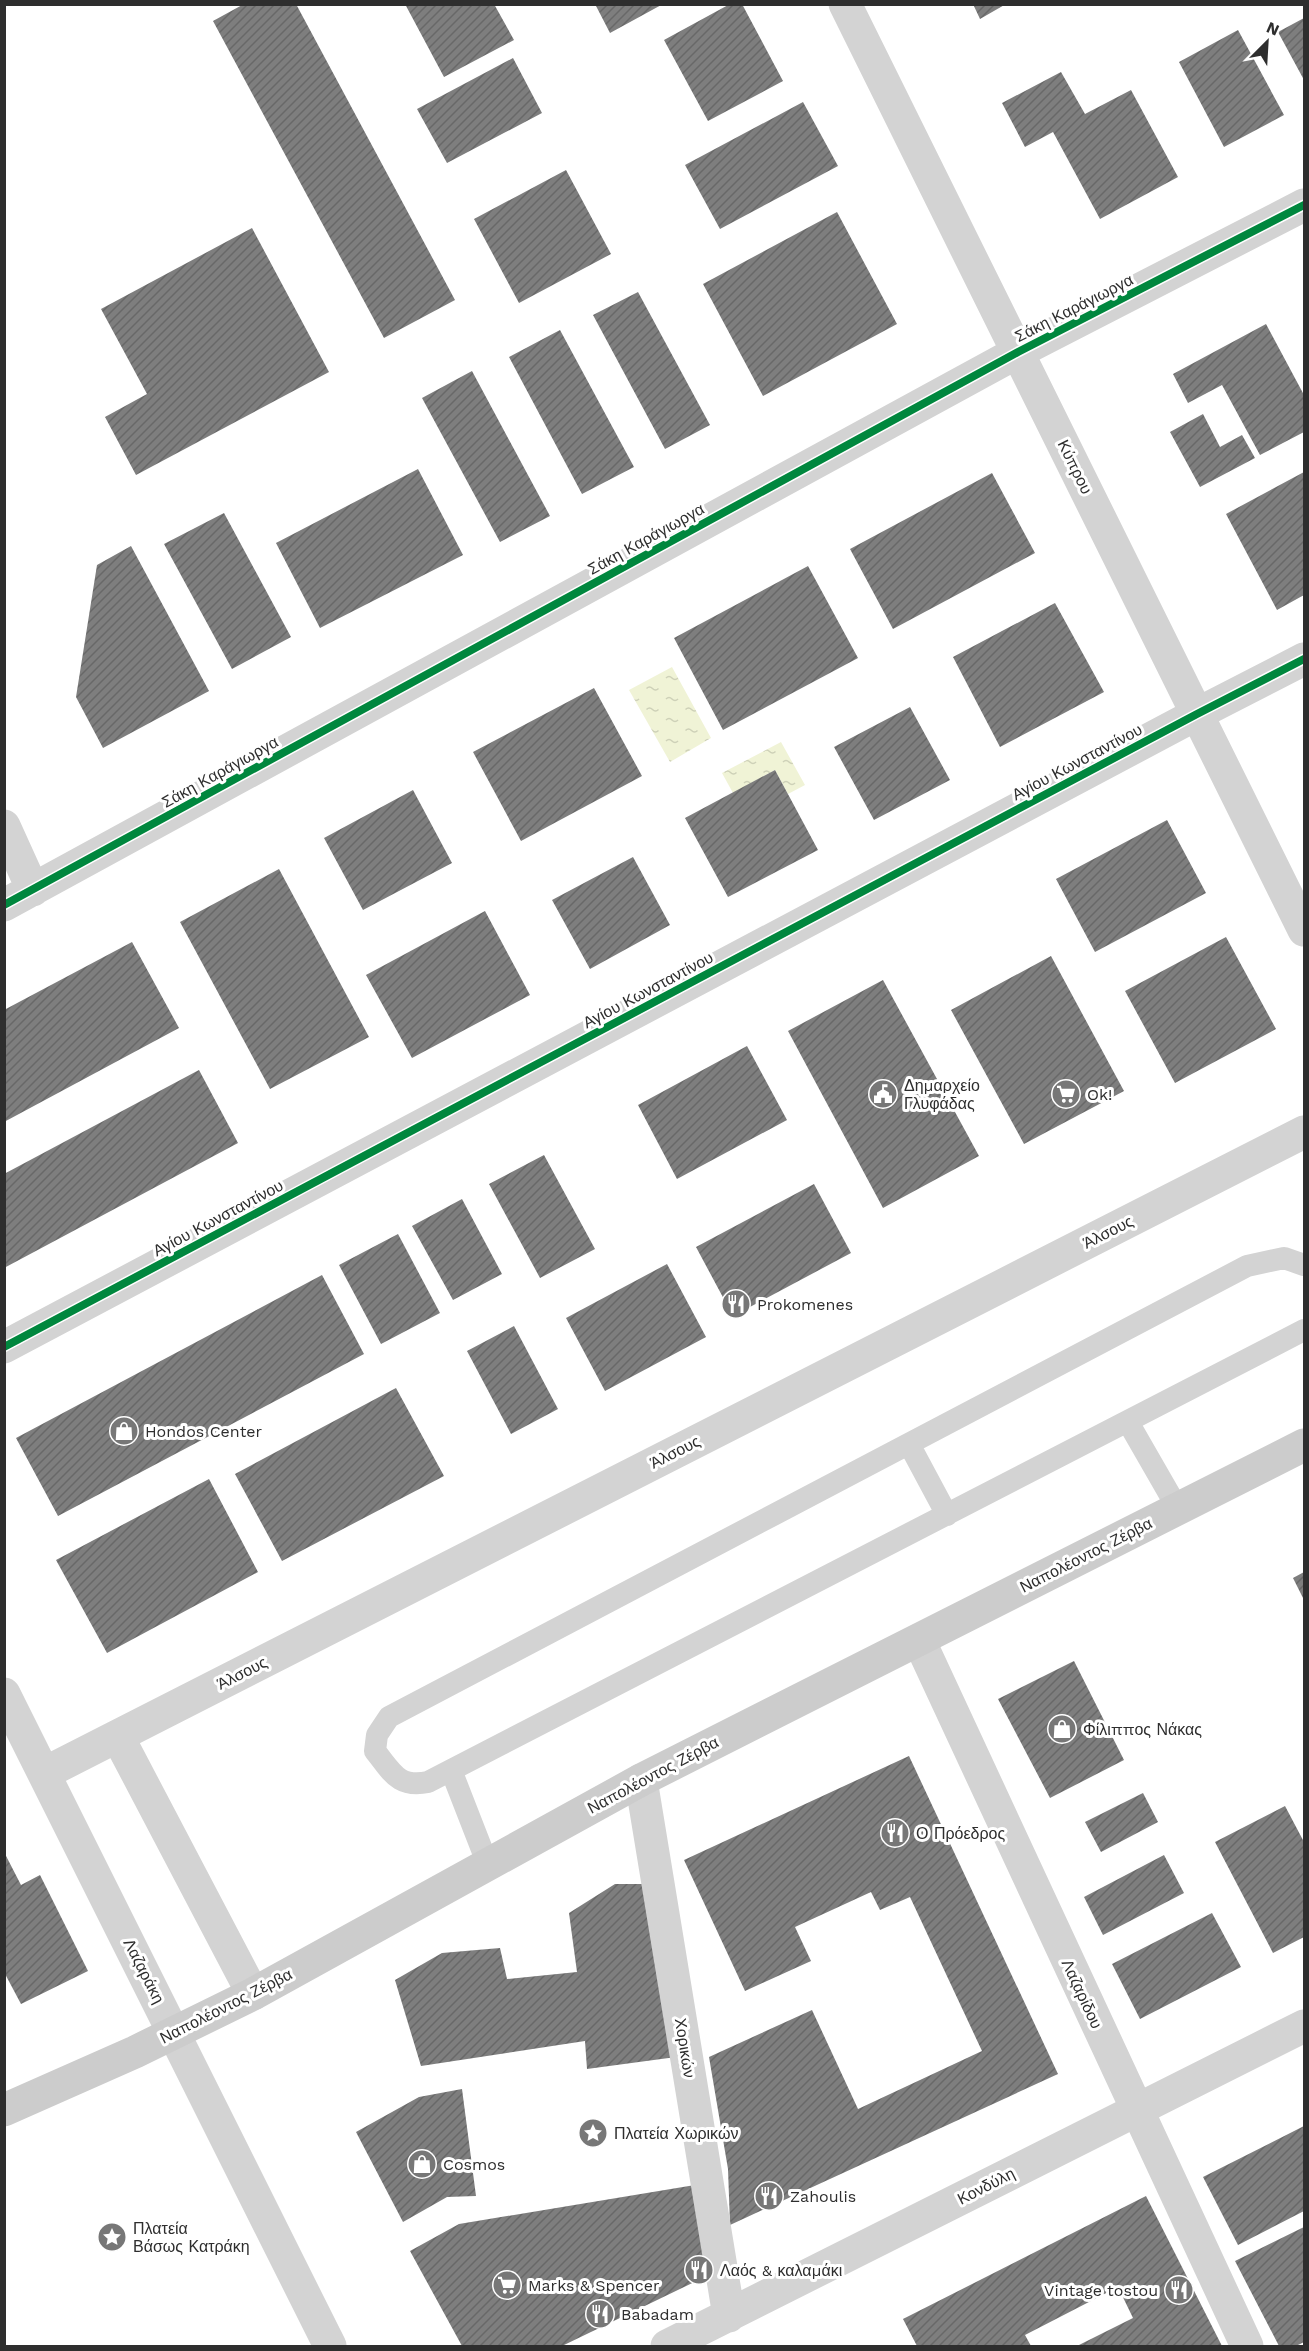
<svg xmlns="http://www.w3.org/2000/svg" width="1309" height="2351" font-family="'Work Sans',sans-serif">
<style>
.water{fill:url(#water-ripples)}
.building{fill:url(#building-hatch)}
.lines{fill:none;stroke-linecap:round;stroke-linejoin:round}
.service{stroke:#d3d3d3;stroke-width:22}
.minor{stroke:#d3d3d3;stroke-width:33}
.tertiary{stroke:#d3d3d3;stroke-width:33}
.secondary{stroke:#ccc;stroke-width:33}
.cycleway-casing{stroke:#fff;stroke-width:11}
.cycleway{stroke:#00873e;stroke-width:8}
.labels{text-anchor:middle;dominant-baseline:central;stroke-width:6;stroke-linejoin:round;paint-order:stroke}
.street-label{font-size:16px;fill:#2e2e2e;stroke:#fff}
.poi-label{font-size:16px;fill:#2e2e2e;stroke:#fff;text-anchor:start}
</style>
<defs>
<pattern id="water-ripples" width="26" height="14" patternUnits="userSpaceOnUse" patternTransform="scale(1.5)"><rect width="26" height="14" fill="#f0f3d6"/><path d="M2 4q2-2 4 0t4 0M15 11q2-2 4 0t4 0" fill="none" stroke="#ced1b8"/></pattern>
<pattern id="building-hatch" width="6" height="6" patternUnits="userSpaceOnUse" patternTransform="scale(1.5)"><rect width="6" height="6" fill="#7e7e7e"/><path d="M-1 1l2-2M0 6l6-6M5 7l2-2" fill="none" stroke="#686868"/></pattern>
</defs>
<rect width="100%" height="100%" fill="#fff"/>
<path class="water" d="M672,667L711,738L670,762L629,690Z
M781,742L805,785L788,794L775,770L733,793L722,773Z"/>
<path class="building" d="M244,4H296L455,300L384,338L213,21Z
M405,4H494L514,40L444,77Z
M595,4H663L610,33Z
M730,4H742L783,81L708,121L664,40Z
M973,4H1006L980,19Z
M1304,18V80L1278,32Z
M1238,30L1284,115L1224,147L1179,62Z
M513,58L542,113L447,163L417,109Z
M1061,72L1085,114L1131,90L1178,177L1100,219L1053,132L1025,147L1002,103Z
M803,102L838,166L720,229L685,165Z
M566,170L611,254L519,303L474,219Z
M837,212L897,324L763,396L703,284Z
M252,228L329,372L136,475L105,417L147,394L101,309Z
M638,292L710,425L665,449L593,315Z
M1266,324L1304,395V432L1260,455L1222,385L1188,403L1173,374Z
M560,330L634,467L582,494L509,357Z
M472,371L550,516L500,542L422,398Z
M1203,414L1220,447L1242,435L1255,458L1200,487L1170,432Z
M418,469L463,555L320,628L276,543Z
M1304,472V595L1277,610L1226,514Z
M992,473L1035,553L893,629L850,549Z
M224,513L291,637L232,669L164,544Z
M131,546L209,691L103,748L76,697L97,565Z
M808,566L858,658L723,730L674,638Z
M1055,603L1104,692L1000,747L953,657Z
M594,688L642,776L521,841L473,752Z
M910,707L950,780L874,820L834,747Z
M775,770L818,850L728,897L685,818Z
M413,790L452,863L363,910L324,838Z
M1167,820L1206,893L1095,952L1056,879Z
M633,857L670,925L590,969L552,900Z
M279,869L369,1037L270,1089L180,922Z
M485,911L530,995L412,1058L366,975Z
M1226,937L1276,1029L1175,1083L1125,991Z
M132,942L179,1028L4,1122V1010Z
M1051,956L1124,1091L1024,1144L951,1010Z
M883,980L979,1156L883,1208L788,1031Z
M747,1046L787,1120L677,1179L638,1105Z
M199,1070L238,1143L4,1268V1174Z
M544,1155L595,1249L540,1278L489,1184Z
M814,1184L851,1253L733,1316L696,1247Z
M462,1199L502,1274L453,1300L412,1226Z
M398,1234L440,1313L381,1344L339,1265Z
M667,1264L706,1337L605,1391L566,1318Z
M322,1275L364,1354L58,1516L16,1438Z
M514,1326L558,1409L511,1434L467,1351Z
M396,1388L444,1476L282,1561L235,1474Z
M209,1479L258,1572L107,1653L56,1560Z
M1304,1572V1600L1293,1578Z
M1074,1661L1124,1760L1050,1798L998,1699Z
M909,1756L1058,2074L730,2225L728,2169L709,2057L812,2010L858,2109L982,2051L910,1897L880,1910L871,1892L795,1927L811,1961L745,1991L684,1860Z
M1143,1793L1158,1822L1101,1852L1085,1822Z
M1285,1806L1304,1842V1937L1273,1953L1215,1842Z
M4,1852L21,1885L40,1875L88,1971L21,2004L4,1972Z
M1164,1855L1184,1893L1103,1935L1084,1897Z
M615,1884H647L676,2057L587,2069L585,2041L421,2066L395,1980L442,1953L500,1948L507,1979L577,1972L569,1913Z
M1212,1913L1241,1967L1140,2019L1112,1964Z
M462,2089L476,2196L447,2197L403,2222L356,2132L419,2097Z
M1304,2126V2211L1238,2245L1203,2177Z
M695,2185L713,2273L562,2346H462L410,2251L459,2224Z
M1146,2196L1222,2346H1077L1133,2318L1118,2287L1025,2335L1031,2346H917L903,2319Z
M1304,2227V2342L1296,2346H1279L1235,2261Z"/>
<g class="lines">
<path class="service" d="M1304,1265L1284,1258L1247,1266L389,1717L377,1735L375,1751C392,1772 398,1788 428,1782L1304,1330
M1128,1422L1178,1509
M909,1444L947,1515
M451,1770L488,1865"/>
<path class="minor" d="M4,1347L1197,714L1304,659
M919,1640L1247,2346
M4,1694L330,2346
M118,1737L253,1994
M45,1773L1304,1132
M641,1780L729,2316
M667,2346L1304,2026"/>
<path class="tertiary" d="M845,4L1304,930
M4,826L33,890
M4,905L1018,352L1304,205"/>
<path class="secondary" d="M4,2110L135,2052L253,1994L641,1780L1304,1445"/>
<g class="cycleway-casing">
<path id="cycleway" d="M4,905L1018,352L1304,205
M4,1347L1197,714L1304,659"/>
</g>
<use href="#cycleway" class="cycleway"/>
</g>
<defs>
<g id="civic-disc" transform="scale(1.5)"><circle r="9.5" fill="#777" stroke="#fff"/><path d="M-.6-6.5H3V-4.5H.6V-3L4-1V1h2V6H-6V1h2V-1L-.6-3ZM-1.2 2.5V6h2.4V2.5Z" fill="#fff"/></g>
<g id="supermarket-disc" transform="scale(1.5)"><circle r="9.5" fill="#777" stroke="#fff"/><path d="M-6-5.5h2.5l.6 2H6L4.5 2H-2.5L-4.4-4H-6ZM-1.5 3.2a1.3 1.3 0 1 0 .1 0ZM3 3.2a1.3 1.3 0 1 0 .1 0Z" fill="#fff"/></g>
<g id="restaurant-disc" transform="scale(1.5)"><circle r="9.5" fill="#777" stroke="#fff"/><path d="M-5-6h1v4h1v-4h1v4h1v-4h1v5L-1.5 .5V6h-2V.5L-5-1ZM5-6V6H3V1.5H1.5Q1.5-4 5-6Z" fill="#fff"/></g>
<g id="shop-disc" transform="scale(1.5)"><circle r="9.5" fill="#777" stroke="#fff"/><path d="M-5-2.5h2.3a2.7 3.5 0 0 1 5.4 0H5L5.5 6h-11ZM-1.5-2.5h3a1.5 2.3 0 0 0-3 0Z" fill="#fff"/></g>
<g id="sight-disc" transform="scale(1.5)"><circle r="9.5" fill="#777" stroke="#fff"/><path d="M0-6L1.8-2.2L6-1.7L2.9 1.2L3.7 5.4L0 3.3L-3.7 5.4L-2.9 1.2L-6-1.7L-1.8-2.2Z" fill="#fff"/></g>
</defs>
<g fill-rule="evenodd">
<use href="#civic-disc" x="883" y="1094"/>
<use href="#supermarket-disc" x="1066" y="1094"/>
<use href="#restaurant-disc" x="736" y="1304"/>
<use href="#shop-disc" x="124" y="1431"/>
<use href="#shop-disc" x="1062" y="1729"/>
<use href="#restaurant-disc" x="895" y="1833"/>
<use href="#sight-disc" x="593" y="2133"/>
<use href="#shop-disc" x="422" y="2164"/>
<use href="#restaurant-disc" x="769" y="2196"/>
<use href="#sight-disc" x="112" y="2237"/>
<use href="#restaurant-disc" x="699" y="2270"/>
<use href="#supermarket-disc" x="507" y="2285"/>
<use href="#restaurant-disc" x="1179" y="2290"/>
<use href="#restaurant-disc" x="600" y="2314"/>
</g>
<g class="labels">
<g class="street-label">
<text transform="translate(1074 308) rotate(-27)">Σάκη Καράγιωργα</text>
<text transform="translate(1075 467) rotate(64)">Κύπρου</text>
<text transform="translate(646 539) rotate(-29)">Σάκη Καράγιωργα</text>
<text transform="translate(1077 762) rotate(-28)">Αγίου Κωνσταντίνου</text>
<text transform="translate(220 772) rotate(-29)">Σάκη Καράγιωργα</text>
<text transform="translate(648 990) rotate(-28)">Αγίου Κωνσταντίνου</text>
<text transform="translate(218 1218) rotate(-28)">Αγίου Κωνσταντίνου</text>
<text transform="translate(1108 1232) rotate(-27)">Άλσους</text>
<text transform="translate(675 1452) rotate(-27)">Άλσους</text>
<text transform="translate(1086 1555) rotate(-27)">Ναπολέοντος Ζέρβα</text>
<text transform="translate(242 1673) rotate(-27)">Άλσους</text>
<text transform="translate(653 1775) rotate(-28)">Ναπολέοντος Ζέρβα</text>
<text transform="translate(144 1971) rotate(63)">Λαζαράκη</text>
<text transform="translate(1082 1994) rotate(65)">Λαζαρίδου</text>
<text transform="translate(226 2006) rotate(-27)">Ναπολέοντος Ζέρβα</text>
<text transform="translate(685 2048) rotate(81)">Χορικών</text>
<text transform="translate(986 2186) rotate(-27)">Κονδύλη</text>
</g>
<g class="poi-label">
<text x="904" y="1085">Δημαρχείο<tspan x="904" dy="18">Γλυφάδας</tspan></text>
<text x="1087" y="1094">Ok!</text>
<text x="757" y="1304">Prokomenes</text>
<text x="145" y="1431">Hondos Center</text>
<text x="1083" y="1729">Φίλιππος Νάκας</text>
<text x="916" y="1833">Ο Πρόεδρος</text>
<text x="614" y="2133">Πλατεία Χωρικών</text>
<text x="443" y="2164">Cosmos</text>
<text x="790" y="2196">Zahoulis</text>
<text x="133" y="2228">Πλατεία<tspan x="133" dy="18">Βάσως Κατράκη</tspan></text>
<text x="720" y="2270">Λαός &amp; καλαμάκι</text>
<text x="528" y="2285">Marks &amp; Spencer</text>
<text x="1158" y="2290" text-anchor="end">Vintage tostou</text>
<text x="621" y="2314">Babadam</text>
</g>
</g>
<rect width="1309" height="2351" fill="none" stroke="#2e2e2e" stroke-width="12"/>
<g transform="translate(1267 42) rotate(24)" stroke="#ffffff" stroke-width="4.5" paint-order="stroke">
<path d="M0-4.5L10 22L0 15L-10 22Z" fill="#2e2e2e"/>
<text y="-9" font-size="16" font-weight="bold" text-anchor="middle" fill="#2e2e2e">N</text>
</g>
</svg>
